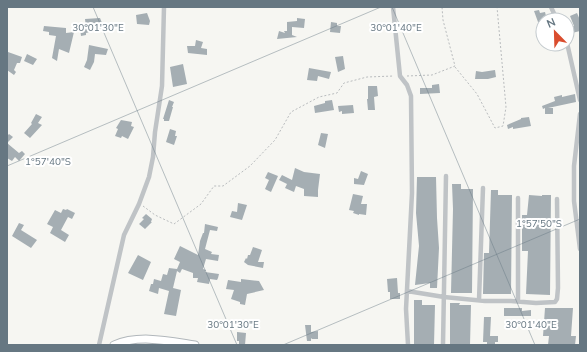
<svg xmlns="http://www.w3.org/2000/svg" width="587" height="352" font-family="'Nunito Sans',sans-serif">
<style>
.building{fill:#a5aeb3}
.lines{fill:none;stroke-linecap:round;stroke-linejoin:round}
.secondary-casing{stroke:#b1b7bb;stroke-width:9}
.path{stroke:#b9bcbe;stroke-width:1;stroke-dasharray:2 2;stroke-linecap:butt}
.street{stroke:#bfc3c6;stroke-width:4.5}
.secondary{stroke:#fff;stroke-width:7}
.ticks{fill:none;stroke:#667782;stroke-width:1;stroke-opacity:0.45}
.ticks-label{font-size:10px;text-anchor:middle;fill:#667782;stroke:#fff;stroke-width:4;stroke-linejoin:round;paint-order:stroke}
</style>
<rect width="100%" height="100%" fill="#f6f6f2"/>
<path class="building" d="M539,10L540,13L545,12L547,20H543V22H538L534,11Z
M147,13L150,21L149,25L137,24L136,15Z
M577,13L580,20V31L572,33L570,27L574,26L570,16Z
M100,18L104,28L86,33V35L81,36L80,28H86L85,19Z
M297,18L305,19L304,28L292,27V35L297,37L277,39L279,31L285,33L284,31H287V22L297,21Z
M331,22L337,23V26H341L340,33L330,32Z
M44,26L66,28V33L74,32L69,53L59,49L57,61L52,58L56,36L49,35V32L43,31Z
M196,40L203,42L201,48L207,49V55L188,53L187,46H195Z
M89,45L108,49L106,55L95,54L94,62L90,70L84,67L87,60Z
M8,52L22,57L20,63H17L14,70L16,72L14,75L7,70Z
M27,54L37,59L33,65L24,61Z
M343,56L345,69L338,72L335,57Z
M183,64L187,84L173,87L170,67Z
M309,68L331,72L329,79L318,76L317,81L307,80Z
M495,70L496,77L488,79H475L476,71L482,72Z
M439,84L440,93L420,94V88H432V85Z
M368,86H377L378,96L374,97L375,110H368L367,99H368Z
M575,94L576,102L548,108H553V114H545V108L543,109L542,106L555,101L554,97L562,95V97Z
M169,100L174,102L172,107H173L169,121H164V119H163Z
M332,100L334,110L315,113L314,106L325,103V101Z
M353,105L354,113L342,114V111L339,112L338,106Z
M36,114L42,117L38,123L42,125L30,138L24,133L32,124L31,123Z
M529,117L531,126L513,129V127L508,129L507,125L521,119V118Z
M121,120L132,122L131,126L134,127L128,139L122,136L121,138L115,136L118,129L116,128Z
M170,129L176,131L175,136H177L174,145L166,142Z
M321,133L328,134L325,148L318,145Z
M9,134L13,137L7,143L19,153L22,151L25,154L19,161L15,157L12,161L7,158V136Z
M295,168L304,172L320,174L318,190V197L304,196V189L296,186L294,192L285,188L287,184L279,180L282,175L292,180Z
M361,171L368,174L364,185L354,184V178L358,179Z
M268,172L278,176L271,192L265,189L269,180L265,178Z
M417,177H436L437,218L439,248L437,288H430V283L415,285L419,246L416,213Z
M452,184H461V189H473L472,293H451L453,209Z
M491,190H498V195H512L511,294H483L484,253H489Z
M353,194L363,196L361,204H367L366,215L359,214V215L353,213L354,211L349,210Z
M529,195L542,196V195H551L550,295L526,294L528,251H522V215H527Z
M238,203L247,205L242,220L230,217L232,211L237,212Z
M63,209L66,210L67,209L75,213L72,219L68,217L61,230L69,235L65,242L50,233L53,227L47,224L55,210L61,213Z
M146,214L152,219L151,222H152L145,229L139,224L144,219L142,218Z
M19,223L24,225L21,230L37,240L31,248L12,236Z
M205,224L218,227L217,231L210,230L205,249L212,252L211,254L219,255L218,261L206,259L203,269L206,270L205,272L219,274L218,278L217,280L210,279L209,284L197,282L198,278H193V273L182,269L180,273L177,271L173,288L181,290L176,316L164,314L169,291L159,288L158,294L149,291L151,284H153L154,279L161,281L163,274L167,275L169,268L177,269L180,262L174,259L180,246L198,255L200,241L203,233H204Z
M253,247L262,250L258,262H264L263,268L248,265L244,262L246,258L247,259L248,255H250Z
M138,255L151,262L143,280L128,273Z
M397,278L398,293H400V299H390V292H388L387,279Z
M241,279L259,281L264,290L247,294L245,305L240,304V302L231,299L234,290L226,289L228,280L241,282Z
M414,300H422V305H435L434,345H414Z
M450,303H460L459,305H471L470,345H450Z
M504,308H522V311L531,310V316H504Z
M545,308H573L571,336H576L575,345H548L549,336H543Z
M484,317H491L490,336H498V342H495V345H487V342H483Z
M305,325H311V332L318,331V339H312L311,338V341H307Z
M237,332L246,333L245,345H239V341H237Z"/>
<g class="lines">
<g class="secondary-casing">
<path id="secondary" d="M114,345C139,334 169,341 195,345"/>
</g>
<path class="path" d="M455,67L477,94L495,128L503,126L506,107L497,7
M407,76L432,75L455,66L443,20L442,7
M143,206L155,215L174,224L201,204L214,186H223L250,166L275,140L291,112L319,97L337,93L344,83L367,77L394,76"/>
<path class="street" d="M393,7L400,76L407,85L411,96L412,193L406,309L408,345
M551,7L557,20
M567,43L580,100
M580,114L574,166V201L580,249
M407,291L444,297L485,301H511L536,303L555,302L557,299L558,288L557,199
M479,300L483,188
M518,301V198
M99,345L124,235L139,204L149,177L153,157L155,132L162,86L164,7
M443,345L446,176"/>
<use href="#secondary" class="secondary"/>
</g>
<path class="ticks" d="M93,7L237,345M392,7L535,345M7,166L381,7M283,345L580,219"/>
<g class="ticks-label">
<text x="98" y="31">30°01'30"E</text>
<text x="396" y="31">30°01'40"E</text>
<text x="48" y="165">1°57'40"S</text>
<text x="539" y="227">1°57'50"S</text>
<text x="233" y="328">30°01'30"E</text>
<text x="531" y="328">30°01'40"E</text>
</g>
<rect width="587" height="352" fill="none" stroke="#667782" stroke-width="16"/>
<g transform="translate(555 32) rotate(337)"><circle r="19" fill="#ffffff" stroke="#c2c9cd"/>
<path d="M0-3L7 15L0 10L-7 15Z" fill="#da4d2e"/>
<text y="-6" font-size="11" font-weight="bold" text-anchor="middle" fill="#667782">N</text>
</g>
</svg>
